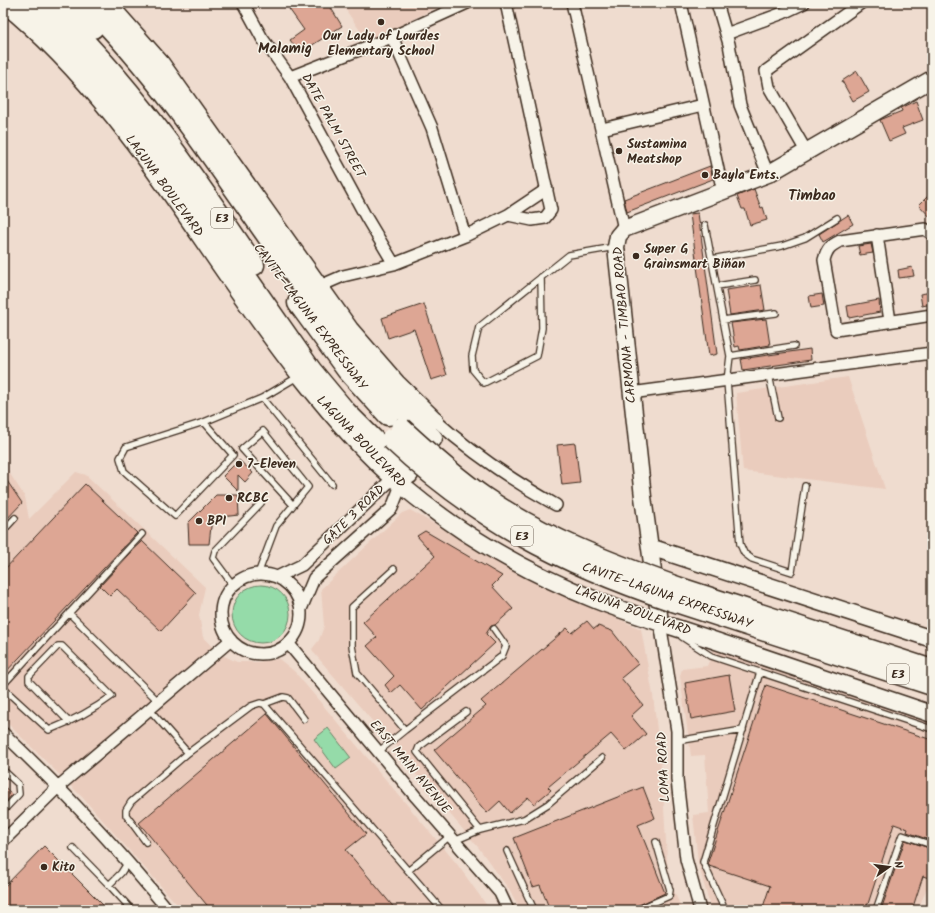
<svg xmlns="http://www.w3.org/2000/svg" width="935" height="913" font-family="Kalam,sans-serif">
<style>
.built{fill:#eaccbd}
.green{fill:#95dba9;stroke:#688264}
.building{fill:#dda694;stroke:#3b2a1e}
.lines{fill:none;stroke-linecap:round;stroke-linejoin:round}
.service-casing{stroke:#3b2a1e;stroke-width:8}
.minor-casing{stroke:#3b2a1e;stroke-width:14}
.secondary-casing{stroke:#3b2a1e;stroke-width:19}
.motorway-casing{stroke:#3b2a1e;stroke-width:23}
.service{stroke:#f7f3e8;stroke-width:5.5}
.minor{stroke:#f7f3e8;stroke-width:11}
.secondary{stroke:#f7f3e8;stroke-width:16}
.motorway{stroke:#f7f3e8;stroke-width:20}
.motorway-bridge-casing{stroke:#3b2a1e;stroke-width:23;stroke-linecap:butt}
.motorway-bridge{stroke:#f7f3e8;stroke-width:20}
.poi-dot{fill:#3b2a1e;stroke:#f7f3e8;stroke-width:1.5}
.labels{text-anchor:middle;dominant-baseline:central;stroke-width:3;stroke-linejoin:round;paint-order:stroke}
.shield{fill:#f7f3e8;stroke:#73665b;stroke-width:1}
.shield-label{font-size:12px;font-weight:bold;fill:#3b2a1e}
.poi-label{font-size:13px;font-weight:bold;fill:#3b2a1e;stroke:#f7f3e8;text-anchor:start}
.street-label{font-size:13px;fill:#3b2a1e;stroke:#f7f3e8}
.quarter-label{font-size:15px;font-weight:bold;fill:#3b2a1e;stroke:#f7f3e8}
</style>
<rect width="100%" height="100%" fill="#efdccf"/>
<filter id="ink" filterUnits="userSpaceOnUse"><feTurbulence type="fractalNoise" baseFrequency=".025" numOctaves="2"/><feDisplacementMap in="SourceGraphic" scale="8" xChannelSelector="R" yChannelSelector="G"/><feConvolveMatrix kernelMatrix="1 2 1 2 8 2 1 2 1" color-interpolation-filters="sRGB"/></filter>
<g filter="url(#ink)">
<path class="built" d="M341,3H445L368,42Z
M848,377L885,489L743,471L736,393Z
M3,463L25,497L29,519L76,472L86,475L205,587L199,615L203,637L218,653L237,662H258L279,659L294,671L457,864L490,910H182L82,797L3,719Z
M410,510L531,580L641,629L653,695L662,774L668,876L682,910H521L508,888L478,847L402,758L400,750L385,731L379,729L314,653L312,649L319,640L324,626L321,589L402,513Z
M714,648L932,720V885L926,890L918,910H711L698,862L693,815L709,813L705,755L691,756L680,676L682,669L707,666Z"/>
<path class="green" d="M232 614a29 29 0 1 1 58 0a29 29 0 1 1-58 0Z
M328,728L351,758L336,769L314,739Z"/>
<path class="building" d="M292,3H328L342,26L300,53L290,40L304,30L287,6Z
M857,71L869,92L853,101L842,81Z
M916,101L923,120L902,128L905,134L889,141L880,120L902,111L901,108Z
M710,166L713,179L627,212L624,199Z
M754,189L761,208L763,207L767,220L750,225L745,209H742L737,196Z
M932,192V219L919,205Z
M698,213L717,354L709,356L690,214Z
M848,215L853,224L823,242L819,234Z
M871,244L873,253L860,255L858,246Z
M912,267L914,276L899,278L898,270Z
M761,285L765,310L730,315L726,290Z
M932,292V304L922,306L920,294Z
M822,294L824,306L811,308L809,296Z
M879,300L880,312L849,318L847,306Z
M424,304L447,375L431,380L414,329L388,338L382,318Z
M766,319L770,345L740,350L739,346L735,347L731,323Z
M810,349L811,360L743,370L741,359Z
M575,443L580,483L562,485L557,445Z
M239,460L253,473L245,482L238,475V491L223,476Z
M3,475L22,503L3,523Z
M85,484L137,533L3,675V571Z
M216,495H238L239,515L212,518L209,544H189L188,523Z
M425,531L502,576L492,586L513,609L495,625L491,626L486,634L495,643L422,710L400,685L391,693L385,685L394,676L367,646L377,637L363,622L435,556L417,536Z
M142,541L196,593L161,631L117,589L110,596L100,586Z
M587,621L594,629L598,626L612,631L638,664L621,678L643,705L631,716L646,734L626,751L611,734L548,787L551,790L534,804L528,797L510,813L500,801L487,813L434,750L486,706L481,701L567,628L572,633Z
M729,675L735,711L691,719L685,683Z
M766,685L932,740V841L907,832L908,829L894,824L866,910H762L770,886L709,866L708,862Z
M267,714L366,834L346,850L396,910H211L139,823Z
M3,785L12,795L3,805Z
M643,787L655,818L638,825L665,893L628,910H550L540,885L533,887L514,838Z
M905,840L932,849V879L923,876L912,910H881Z
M44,846L108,910H11L3,902V888Z"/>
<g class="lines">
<g class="service-casing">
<path id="service" d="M705,225L730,356L727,381L740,544L744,553L752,559L792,572L805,486
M712,259L782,246L805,238L837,218
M541,277L542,328L537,356L484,383L473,370L472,356L479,327L569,255L615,247
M717,286L755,280
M723,320L776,313
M730,356L794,346
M769,375L778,418
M262,398L332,484
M204,422L233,455L175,516L124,471L120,458L126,447L204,422L262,398L299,376
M3,531L15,518
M258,574L276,526L308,487L263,431L242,449L293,505
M233,585L213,558L215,551L261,503
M69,613L158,701
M682,637L711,656L932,729
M3,685L142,534
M3,688L49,730C72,721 92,711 112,696L62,646H58L29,676V681L69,722
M264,704L283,697L288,698L304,719
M149,709L188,753
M466,712L419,747L417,752L480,830
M405,730L502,656L506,646L494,629
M677,741L743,730
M378,752L405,730L357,673L352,646V607L394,569
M3,770L18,784L19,794L3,811
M454,841L480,830L524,819L548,804L602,758
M146,842L126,815V810L131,802L188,753L251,706L260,703L264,704L442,910
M73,848L109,885L121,873L128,862
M507,851L534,910
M409,870L450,836
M109,885L132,910
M637,910L669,896L670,890L656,842
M725,910L703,862L760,672
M876,910L902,835L932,845"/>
</g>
<g class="minor-casing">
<path id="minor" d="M243,3L262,38L290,77L366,217L394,264
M506,3L551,210L545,218L532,220L508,215
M572,3L624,229
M681,3L723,192
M717,3L729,44L740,105L768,174
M726,34L783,13L804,3
M392,37L432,128L465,236
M290,77L392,37L467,3
M602,129L703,105
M806,151L769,87L766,71L861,3
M932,234L925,229L840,241C830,246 827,249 824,260L836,330L932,315
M877,235L890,321
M320,286L343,276L394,264L465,236L508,215L547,189
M631,393L932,353
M435,420C472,453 513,481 556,505
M221 614a40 40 0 1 1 80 0a40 40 0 1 1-80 0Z
M277,577L302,565L393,478
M301,609L314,578L392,508L401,485
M660,622L677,731V780L686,859L700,910
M288,643L416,797L500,893L508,910
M3,733C62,789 117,847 168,910
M3,841L59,786L231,640"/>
</g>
<g class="secondary-casing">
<path id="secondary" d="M3,3C129,105 202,253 301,377C331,415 363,453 400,484C458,533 528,573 598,601C636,616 675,627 713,640C786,665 859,689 932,714
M108,3L161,63L350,329L397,383L435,420
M650,547L932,639
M660,622L643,497L616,247L618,236L624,229L768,174L932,79"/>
</g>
<g class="motorway-casing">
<path id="motorway" d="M23,3L70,46L112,93L233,258L311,370L346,412L408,474
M46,3C128,79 192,173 254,265
M68,3L93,28
M86,3C170,87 232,188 301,284C340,339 381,392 432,438
M298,303L347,370L388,415
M677,587L932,670
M673,601L932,685"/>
</g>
<use href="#service" class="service"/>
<use href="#minor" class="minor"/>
<use href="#secondary" class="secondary"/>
<use href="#motorway" class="motorway"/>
<g class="motorway-bridge-casing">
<path id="motorway-bridge" d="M401,428C428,453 455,477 485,498C544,538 610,563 677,587
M391,439C477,520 561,563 673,601"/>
</g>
<use href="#motorway-bridge" class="motorway-bridge"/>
</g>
</g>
<g class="poi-dot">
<circle cx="381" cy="22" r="4"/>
<circle cx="619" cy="151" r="4"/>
<circle cx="705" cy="175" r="4"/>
<circle cx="636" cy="256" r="4"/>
<circle cx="239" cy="464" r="4"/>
<circle cx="229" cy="498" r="4"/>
<circle cx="199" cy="521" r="4"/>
<circle cx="44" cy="867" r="4"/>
</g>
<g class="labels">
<g class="shield">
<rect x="211" y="208" width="22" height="20" rx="3"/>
<rect x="511" y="526" width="22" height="20" rx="3"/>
<rect x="887" y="664" width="22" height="20" rx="3"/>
</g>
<g class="shield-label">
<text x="222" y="218">E3</text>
<text x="522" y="536">E3</text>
<text x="898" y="674">E3</text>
</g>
<g class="poi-label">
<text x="381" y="36" text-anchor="middle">Our Lady of Lourdes<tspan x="381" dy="15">Elementary School</tspan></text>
<text x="627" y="144">Sustamina<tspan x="627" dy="15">Meatshop</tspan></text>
<text x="713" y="175">Bayla Ents.</text>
<text x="644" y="249">Super G<tspan x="644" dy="15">Grainsmart Biñan</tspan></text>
<text x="247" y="464">7-Eleven</text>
<text x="237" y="498">RCBC</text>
<text x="207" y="521">BPI</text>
<text x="52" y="867">Kito</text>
</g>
<g class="street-label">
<text transform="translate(333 126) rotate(61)">DATE PALM STREET</text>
<text transform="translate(164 186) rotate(54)">LAGUNA BOULEVARD</text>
<text transform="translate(310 317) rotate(53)">CAVITE–LAGUNA EXPRESSWAY</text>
<text transform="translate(625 325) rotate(-95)">CARMONA - TIMBAO ROAD</text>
<text transform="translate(361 442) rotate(46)">LAGUNA BOULEVARD</text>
<text transform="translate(354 515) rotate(-44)">GATE 3 ROAD</text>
<text transform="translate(667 596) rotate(19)">CAVITE–LAGUNA EXPRESSWAY</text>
<text transform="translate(633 611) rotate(20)">LAGUNA BOULEVARD</text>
<text transform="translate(410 767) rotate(50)">EAST MAIN AVENUE</text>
<text transform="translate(664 767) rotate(-93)">LOMA ROAD</text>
</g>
<g class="quarter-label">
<text x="285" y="49">Malamig</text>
<text x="812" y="196">Timbao</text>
</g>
</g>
<rect width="935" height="913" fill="none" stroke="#f7f3e8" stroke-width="16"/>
<rect x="8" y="8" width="919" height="897" fill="none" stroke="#3b2a1e" stroke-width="1.5" filter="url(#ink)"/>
<g transform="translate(889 867) rotate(76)" stroke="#f7f3e8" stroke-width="3" paint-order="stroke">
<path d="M0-3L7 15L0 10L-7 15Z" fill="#3b2a1e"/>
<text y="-6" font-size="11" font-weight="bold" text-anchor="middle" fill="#3b2a1e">N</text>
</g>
</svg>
